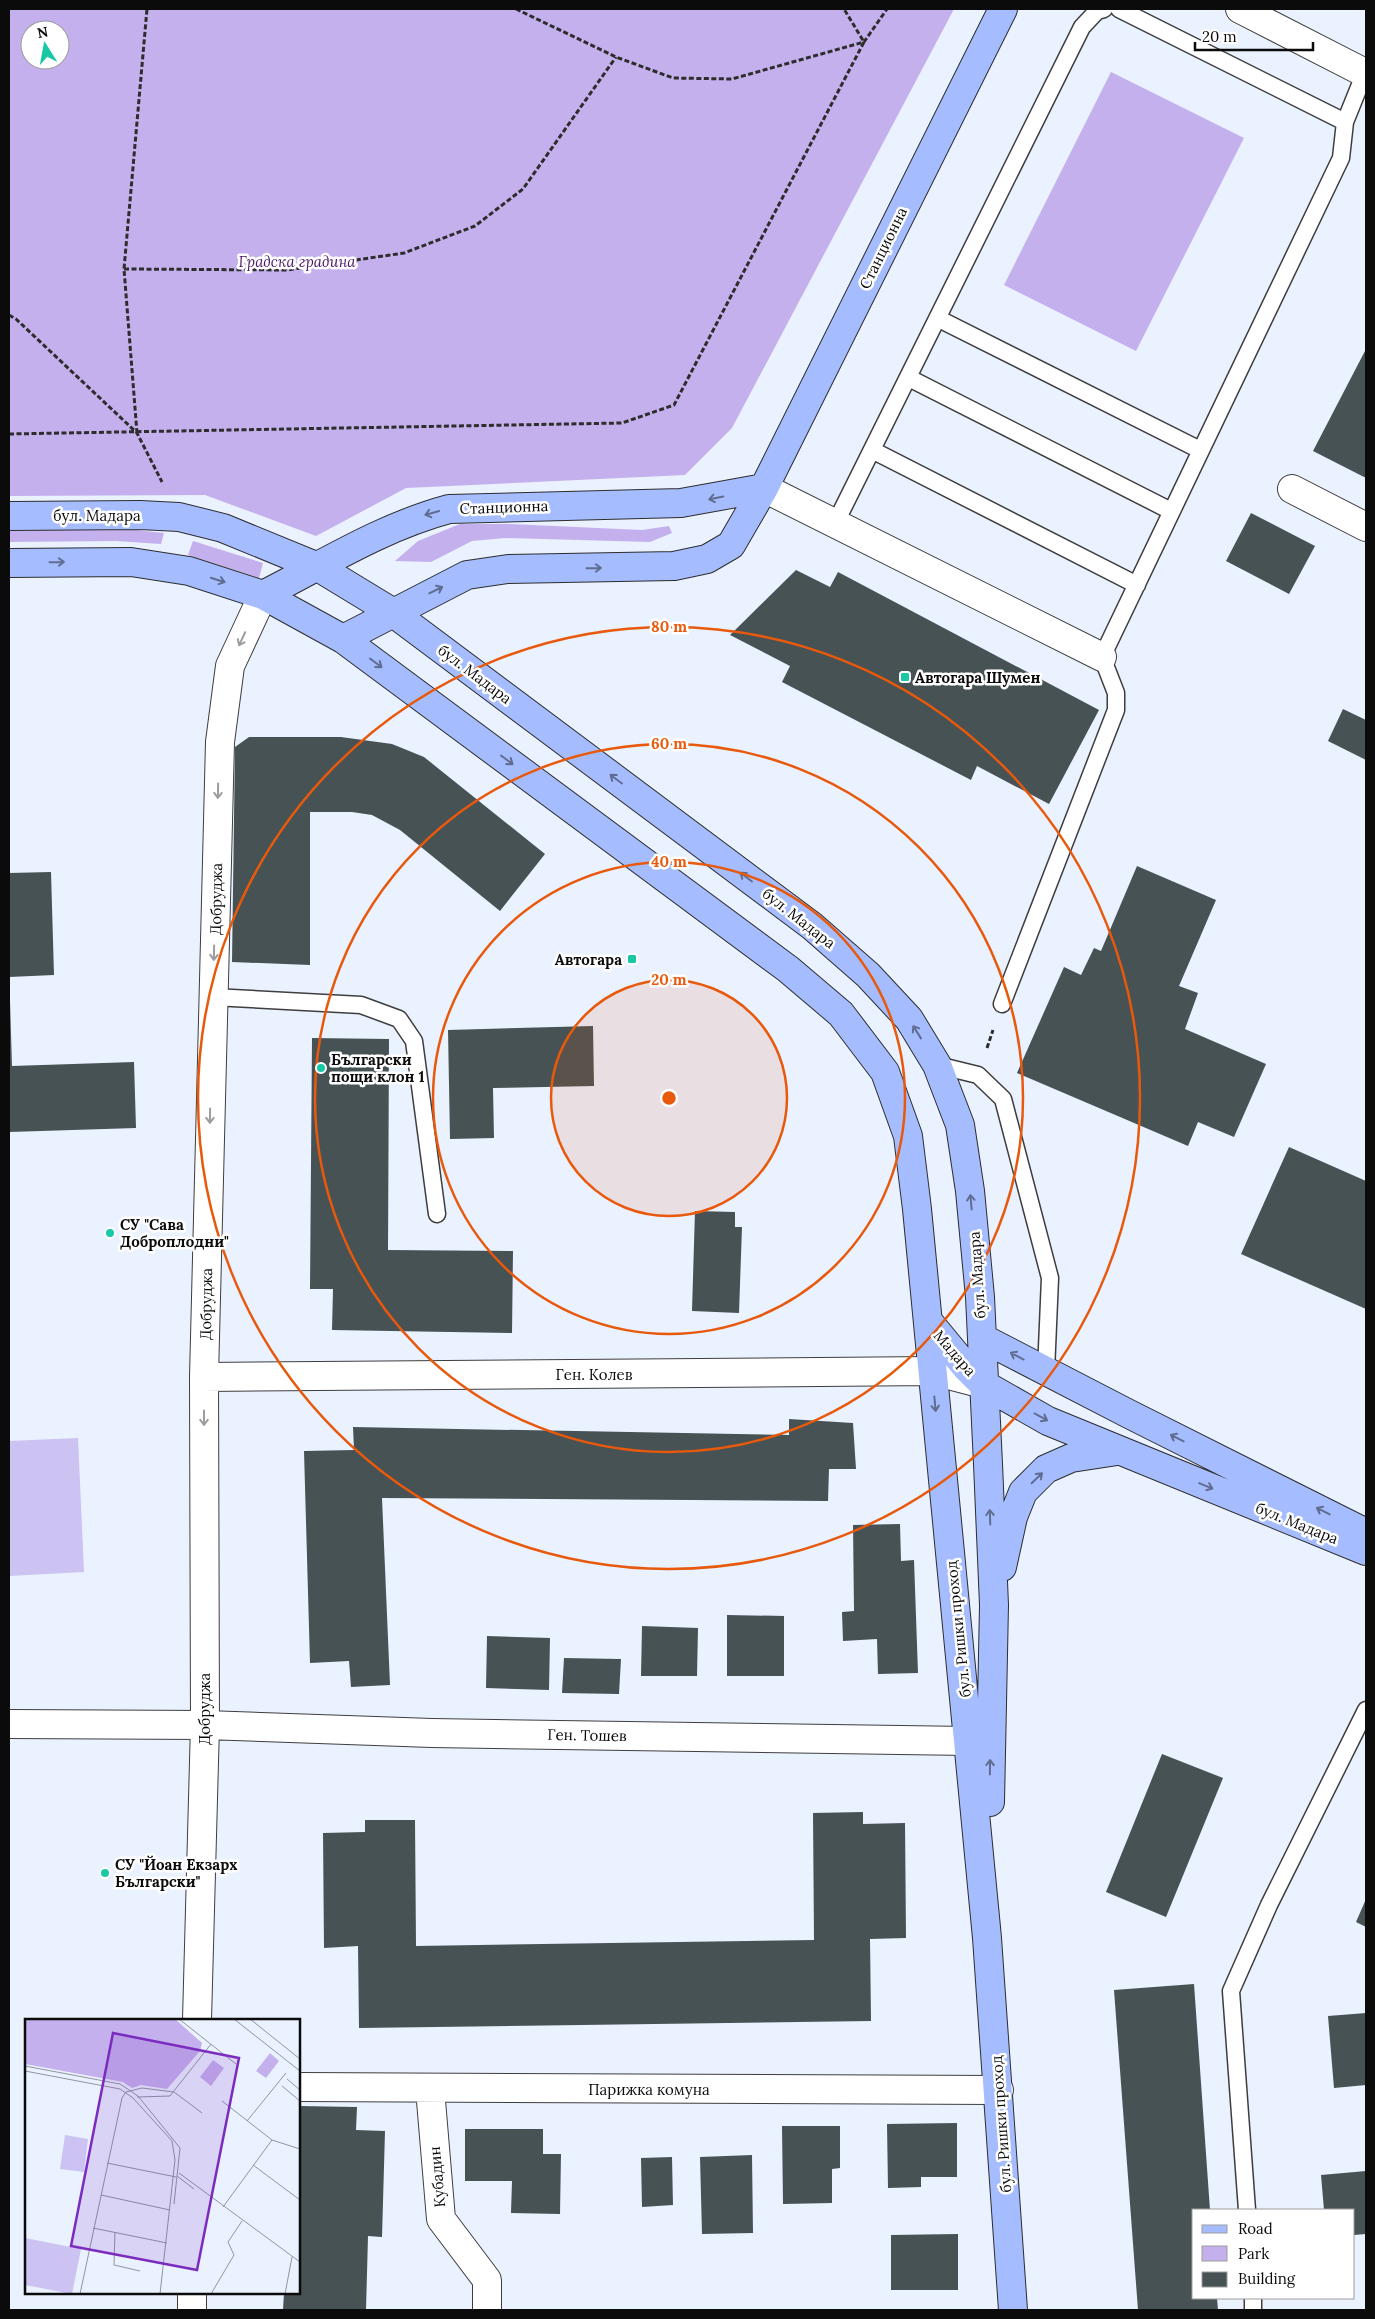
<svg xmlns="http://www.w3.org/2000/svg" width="1375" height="2319" font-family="Lora,serif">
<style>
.green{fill:#c4b0ed;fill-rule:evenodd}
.pitch{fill:#ccc3f3}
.building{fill:#475255}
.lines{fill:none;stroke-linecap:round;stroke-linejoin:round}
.lane-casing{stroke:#3e3e3e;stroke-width:19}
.street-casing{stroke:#3e3e3e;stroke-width:30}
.secondary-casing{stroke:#2d2d2d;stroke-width:30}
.path{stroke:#2d2d2d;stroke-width:3;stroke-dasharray:5 2.5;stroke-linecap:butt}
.lane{stroke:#fff;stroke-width:16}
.street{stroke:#fff;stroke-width:28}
.secondary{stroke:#a5bdff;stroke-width:28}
.oneway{stroke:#606d91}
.oneway2{stroke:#9d9d9d}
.ring{fill:none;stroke:#e8590c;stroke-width:2.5}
.poi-dot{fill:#18c7a4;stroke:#fff;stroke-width:2}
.labels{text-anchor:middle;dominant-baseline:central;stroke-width:5;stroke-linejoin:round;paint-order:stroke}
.street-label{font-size:15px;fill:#0b0b0b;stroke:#fff}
.park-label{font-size:15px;font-style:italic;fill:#4b1768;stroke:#fff}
.poi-label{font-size:15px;font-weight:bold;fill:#0b0b0b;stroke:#fff;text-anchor:start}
.inset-road{fill:none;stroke:#91959d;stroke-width:1}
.view{fill:#7b2cbf;fill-opacity:0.15;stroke:#7b2cbf;stroke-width:2.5}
.inset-edge{fill:none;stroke:#0b0b0b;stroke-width:2.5}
.centre{fill:#e8590c;stroke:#fff;stroke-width:2.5}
.ring-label{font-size:15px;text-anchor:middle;font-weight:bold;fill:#e8590c;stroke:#fff;stroke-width:5;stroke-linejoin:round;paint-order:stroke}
</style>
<rect width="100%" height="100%" fill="#eaf1ff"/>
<path class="green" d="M9,9H954L732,428L685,475L406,488L316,536L205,495L9,496ZM30,30H60V60H30Z
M1111,72L1244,138L1136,351L1004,285Z
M460,524H509L642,530L669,526L672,533L650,542L505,538L472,541L431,562L395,561L418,541Z
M116,528L164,533L161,544L116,541L9,542V529Z
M193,541L263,563L259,578L188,555Z"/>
<path class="pitch" d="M78,1438L84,1572L9,1576V1441Z"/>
<path class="building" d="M1366,349V478L1313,451Z
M1251,513L1315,546L1289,594L1226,561Z
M796,570L830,587L838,572L1099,710L1049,804L977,766L971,780L782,682L790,666L730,635Z
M1343,709L1366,720V760L1328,741Z
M249,737H341L392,744L424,757L545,854L500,911L400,830L372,815L352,812H310V965L232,962L235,747Z
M1137,866L1216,900L1179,986L1198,993L1185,1029L1266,1064L1234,1137L1198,1122L1188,1146L1017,1073L1064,967L1081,975L1094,948L1101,951Z
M51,872L54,975L9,977V873Z
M9,1001H10L12,1066L134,1062L136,1128L9,1132Z
M593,1026L594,1086L493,1088L494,1138L450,1139L448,1030Z
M312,1038L389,1039L388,1250L513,1251L512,1333L332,1330L333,1289H310Z
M1289,1147L1366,1181V1309L1241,1254Z
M695,1211L735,1212V1227H742L739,1313L692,1311Z
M789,1419L853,1423L856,1469H829L828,1501L382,1498L390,1685L351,1687L349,1661L310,1663L304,1451L354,1450L353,1427L789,1435Z
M900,1524L901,1561L914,1560L918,1673L878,1674L877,1639L843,1641L842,1612L854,1611L853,1525Z
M727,1615L784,1616V1676H727Z
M642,1626L698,1628L697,1676H641Z
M487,1636L550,1638L549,1690L486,1688Z
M564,1658L621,1659L619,1694L562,1693Z
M1162,1754L1223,1778L1166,1917L1106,1892Z
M863,1812V1824L905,1823L906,1938L870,1939L871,2021L359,2028L358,1946L324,1948L323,1833L365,1832V1820H415L416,1946L814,1940L813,1813Z
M1366,1899V1927L1356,1922Z
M1194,1984L1210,2210H1194V2298H1217L1218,2310H1138L1114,1990Z
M1366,2013V2085L1334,2088L1328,2016Z
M299,2106L357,2107L356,2130L385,2131L382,2237L368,2236L366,2310H283L284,2293H299Z
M957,2123V2177H921V2187L888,2188L887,2124Z
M782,2126H840V2168L832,2169V2203L783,2204Z
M465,2129H543V2154H561L560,2214L511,2213L512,2181H465Z
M752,2155L753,2233L702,2234L700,2157Z
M672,2157L673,2205L642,2207L641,2158Z
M1366,2171V2234L1354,2235V2210H1324L1321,2175Z
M958,2234V2290H891V2235Z"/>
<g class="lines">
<g class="lane-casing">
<path id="lane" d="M1119,9L1345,122
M939,319L1200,450
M909,378L1171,511
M872,450L1137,585
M835,524L1082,27L1097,11L1104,9
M213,997L361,1005L399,1019L414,1041L437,1214
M1002,1004L1116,710V693L1102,657L1341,158L1345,122L1366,70
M937,1065L978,1075L1003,1099L1050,1278L1046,1371
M1247,2210L1231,1991L1269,1905L1366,1710
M1253,2298V2310"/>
</g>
<g class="street-casing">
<path id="street" d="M1240,9L1365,73
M764,488L1102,657
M1292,489L1366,527
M204,1377L933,1371L983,1384
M9,1724L205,1725L432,1733L969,1741
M197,2020L205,1725L204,1377L220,742L230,666L263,595
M299,2087L999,2090
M430,2089L441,2219L487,2280V2310
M192,2310V2293"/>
</g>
<g class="secondary-casing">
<path id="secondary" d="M9,516L140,515L179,517L223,528L318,567L392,612L812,926L868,975L909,1019L937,1065L960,1125L970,1191L980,1297L988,1464L994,1605L990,1802
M9,563L131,562L189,571L263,595L343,639L788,969L841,1014L885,1072L908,1136L917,1209L987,1938L1013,2310
M263,595C324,564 382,527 449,509L681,503L764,488
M343,639L467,575L508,569L674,566L707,559L731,545L764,488L1003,9
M928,1321L966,1367L983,1384L1048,1421L1366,1551
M982,1338L1129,1414L1366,1533
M1002,1567L1013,1517L1023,1492L1046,1469L1071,1458L1117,1451"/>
</g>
<path class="path" d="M516,9L616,57L673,78L732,79L864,42L887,9
M124,269L287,270L404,253L475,226L523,189L616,57
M9,315L16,319L137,433L162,482
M137,433L124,269L147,9
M9,434L622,423L674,405L864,42L844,9
M987,1048L993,1030"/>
<use href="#lane" class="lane"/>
<use href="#street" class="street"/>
<use href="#secondary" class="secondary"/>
</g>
<defs><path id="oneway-shaft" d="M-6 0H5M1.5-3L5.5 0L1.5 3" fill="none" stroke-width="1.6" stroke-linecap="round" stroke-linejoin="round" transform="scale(1.25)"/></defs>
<g class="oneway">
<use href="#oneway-shaft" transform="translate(716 498) rotate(169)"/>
<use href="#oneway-shaft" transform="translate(432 513) rotate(164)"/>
<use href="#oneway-shaft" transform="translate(57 562) rotate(-1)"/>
<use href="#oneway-shaft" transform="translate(594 568) rotate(-1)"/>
<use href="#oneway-shaft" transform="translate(218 580) rotate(18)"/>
<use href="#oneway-shaft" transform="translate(436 590) rotate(-26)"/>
<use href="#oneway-shaft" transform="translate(376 663) rotate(37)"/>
<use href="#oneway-shaft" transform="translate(507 760) rotate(37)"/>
<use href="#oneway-shaft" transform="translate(616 779) rotate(-143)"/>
<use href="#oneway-shaft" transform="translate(746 877) rotate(-143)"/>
<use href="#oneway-shaft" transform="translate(917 1032) rotate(-122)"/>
<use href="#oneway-shaft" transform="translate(971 1202) rotate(-95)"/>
<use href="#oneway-shaft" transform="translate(1017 1356) rotate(-152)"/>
<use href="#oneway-shaft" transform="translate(935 1404) rotate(85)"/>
<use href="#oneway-shaft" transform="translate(1041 1417) rotate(28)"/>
<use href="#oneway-shaft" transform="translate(1177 1438) rotate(-153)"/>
<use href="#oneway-shaft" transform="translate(1037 1478) rotate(-44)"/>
<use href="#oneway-shaft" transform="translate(1206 1486) rotate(22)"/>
<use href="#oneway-shaft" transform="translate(1323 1511) rotate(-153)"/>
<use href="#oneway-shaft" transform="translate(990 1517) rotate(-92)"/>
<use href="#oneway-shaft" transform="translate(990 1767) rotate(-89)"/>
</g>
<g class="oneway2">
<use href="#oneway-shaft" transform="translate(242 639) rotate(115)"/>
<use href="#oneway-shaft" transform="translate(218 791) rotate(91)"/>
<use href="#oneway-shaft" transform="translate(214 953) rotate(91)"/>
<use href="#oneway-shaft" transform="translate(210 1116) rotate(91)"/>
<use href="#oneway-shaft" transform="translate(204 1418) rotate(90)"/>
</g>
<circle cx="669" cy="1098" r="118" fill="#e8590c" fill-opacity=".12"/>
<g class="ring">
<circle cx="669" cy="1098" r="118"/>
<circle cx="669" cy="1098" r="236"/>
<circle cx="669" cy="1098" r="354"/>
<circle cx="669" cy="1098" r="471"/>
</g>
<g class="poi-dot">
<rect x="900" y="672" width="10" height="10" rx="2.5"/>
<rect x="627" y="954" width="10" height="10" rx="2.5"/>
<circle cx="321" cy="1068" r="5"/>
<circle cx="110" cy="1233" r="5"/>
<circle cx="105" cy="1873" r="5"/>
</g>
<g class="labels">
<g class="street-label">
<text transform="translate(883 248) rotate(-64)">Станционна</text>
<text transform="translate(504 507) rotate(-2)">Станционна</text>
<text x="97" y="515">бул. Мадара</text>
<text transform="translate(475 674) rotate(37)">бул. Мадара</text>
<text transform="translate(216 899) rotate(-89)">Добруджа</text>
<text transform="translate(799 918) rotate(38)">бул. Мадара</text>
<text transform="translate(977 1275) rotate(-94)">бул. Мадара</text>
<text transform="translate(206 1304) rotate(-89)">Добруджа</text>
<text transform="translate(955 1353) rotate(49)">Мадара</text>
<text x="594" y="1374">Ген. Колев</text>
<text transform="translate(1297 1523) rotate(22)">бул. Мадара</text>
<text transform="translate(958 1629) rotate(-96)">бул. Ришки проход</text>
<text transform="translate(204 1709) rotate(-90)">Добруджа</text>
<text transform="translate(587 1735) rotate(1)">Ген. Тошев</text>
<text x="649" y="2089">Парижка комуна</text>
<text transform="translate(1001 2124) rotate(-94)">бул. Ришки проход</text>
<text transform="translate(437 2177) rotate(-95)">Кубадин</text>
</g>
<g class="park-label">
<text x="297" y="261">Градска градина</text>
</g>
<g class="poi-label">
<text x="915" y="677">Автогара Шумен</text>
<text x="622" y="959" text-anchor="end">Автогара</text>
<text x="331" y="1059">Български<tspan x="331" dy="17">пощи клон 1</tspan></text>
<text x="120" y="1224">СУ "Сава<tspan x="120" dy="17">Доброплодни"</tspan></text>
<text x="115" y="1864">СУ "Йоан Екзарх<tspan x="115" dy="17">Български"</tspan></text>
</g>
</g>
<g transform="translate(25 2019)">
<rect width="275" height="275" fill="#eaf1ff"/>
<path d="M0,0H150L177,24L175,32L142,70L116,66L107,69L98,63L0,45ZM245,34L254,42L241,59L231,52ZM188,41L199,49L186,67L175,58Z" fill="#c4b0ed"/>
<path d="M40,116L63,120L59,153L35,150ZM0,219L56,230L47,275L0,266Z" fill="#ccc3f3"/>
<path class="inset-road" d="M154,0L211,45M209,0L275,52M225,0L275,40M0,47L95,65L113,77L155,129L149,185M0,52L95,70L108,79L147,122L150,141L135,275M262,60L275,71M257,67L275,82M149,73L177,94M112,78L145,77L186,25M197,82L247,121L275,130M222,102L261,54M82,144L151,158M228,146L275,181M154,154L275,243M152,157L169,170M76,176L145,191M198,188L247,121M68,209L142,224M90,213L89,246L115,252M55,275L97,79L101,73L117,69L149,73M186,275L209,236L203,223L217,202M260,275L267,238"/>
<path class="view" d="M88,14L214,39L172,251L46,227Z"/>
<rect width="275" height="275" class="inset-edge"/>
</g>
<circle cx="669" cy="1098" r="8" class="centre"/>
<g class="ring-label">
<text x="669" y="632">80 m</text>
<text x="669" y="749">60 m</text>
<text x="669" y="867">40 m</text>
<text x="669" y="985">20 m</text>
</g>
<rect width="1375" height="2319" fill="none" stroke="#0b0b0b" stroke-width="20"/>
<rect x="1192" y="2209" width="162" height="90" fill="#ffffff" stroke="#9d9d9d"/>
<rect x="1202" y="2225" width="25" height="8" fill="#a5bdff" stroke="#9d9d9d"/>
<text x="1238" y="2234" font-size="15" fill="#0b0b0b">Road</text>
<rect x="1202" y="2246" width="25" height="15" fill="#c4b0ed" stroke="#9d9d9d"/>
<text x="1238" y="2259" font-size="15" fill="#0b0b0b">Park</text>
<rect x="1202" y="2272" width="25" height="15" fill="#475255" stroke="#9d9d9d"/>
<text x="1238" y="2284" font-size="15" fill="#0b0b0b">Building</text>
<g transform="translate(45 45) rotate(349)"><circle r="24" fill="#ffffff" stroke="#9d9d9d"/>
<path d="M0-4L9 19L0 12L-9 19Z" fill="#18c7a4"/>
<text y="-8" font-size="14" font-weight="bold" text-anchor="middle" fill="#0b0b0b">N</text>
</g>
<path d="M1195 42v8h118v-8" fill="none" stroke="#0b0b0b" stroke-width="2.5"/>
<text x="1202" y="42" font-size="15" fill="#0b0b0b" stroke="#ffffff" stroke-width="4" paint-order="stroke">20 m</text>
</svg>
